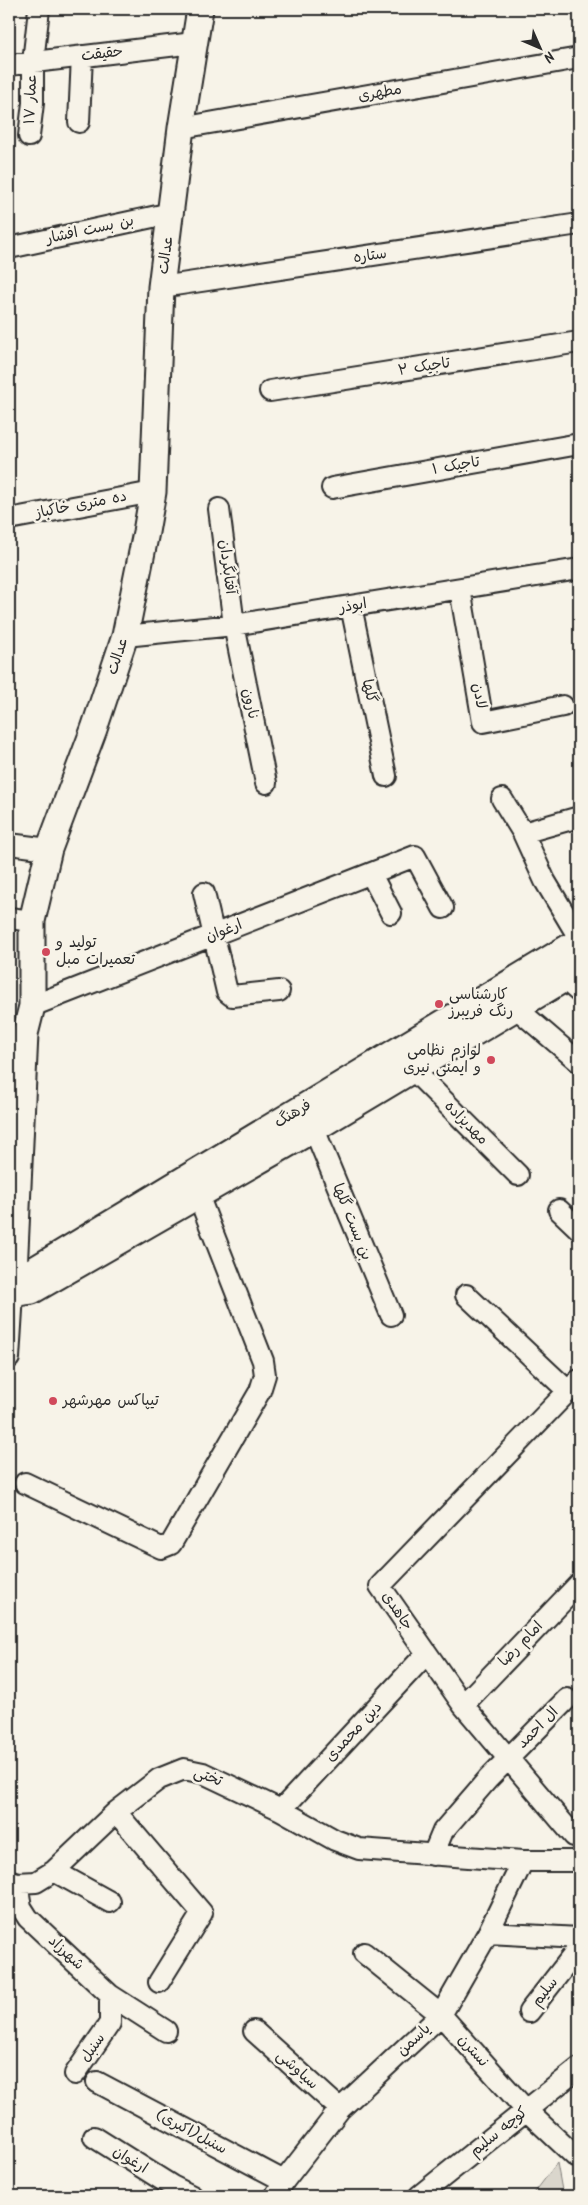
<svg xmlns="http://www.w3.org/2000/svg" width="588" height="2205" font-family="Kalam,'Playpen Sans Arabic',sans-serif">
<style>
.green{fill:#dad6cc;stroke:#82807c}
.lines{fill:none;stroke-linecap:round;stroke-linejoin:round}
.minor-casing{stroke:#2b2b2b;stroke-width:24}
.tertiary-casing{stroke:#2b2b2b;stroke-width:29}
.minor{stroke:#f7f3e8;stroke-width:20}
.tertiary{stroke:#f7f3e8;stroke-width:25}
.poi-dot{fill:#d1495b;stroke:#f7f3e8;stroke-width:2}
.labels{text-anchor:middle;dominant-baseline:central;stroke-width:5;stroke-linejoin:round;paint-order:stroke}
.street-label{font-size:15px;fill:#2b2b2b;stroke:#f7f3e8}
.poi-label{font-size:15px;fill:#2b2b2b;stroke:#f7f3e8;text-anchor:start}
</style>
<rect width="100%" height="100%" fill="#f7f3e8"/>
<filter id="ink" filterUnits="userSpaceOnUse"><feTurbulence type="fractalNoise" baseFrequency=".02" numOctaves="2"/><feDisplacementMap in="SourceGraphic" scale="10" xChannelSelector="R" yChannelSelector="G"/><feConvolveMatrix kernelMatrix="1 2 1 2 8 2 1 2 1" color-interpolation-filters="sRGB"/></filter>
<g filter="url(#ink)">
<path class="green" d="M557,2163L563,2196H532L535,2192Z"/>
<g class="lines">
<g class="minor-casing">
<path id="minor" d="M9,65L194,43
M79,122L82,56
M181,128L579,58
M29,136L33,103V62L39,9
M9,248L171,213
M161,287L579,224
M270,391L579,342
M332,488L579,444
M219,509L234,625L266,783
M9,519L153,492
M460,589L483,722L563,706
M351,606L386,776
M125,636L234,625L579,569
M502,799L523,833
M579,817L523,833L545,881L579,938
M9,844L49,849
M371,874L391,913
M204,893L227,992L232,996L279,991
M9,918L32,921
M564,979L579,992
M32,1006L415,856L443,908
M516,1008L579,1062
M413,1070L518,1175
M314,1129L391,1315
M559,1210L579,1229
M466,1295L568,1391
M9,1358L13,1294
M25,1483L161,1548L171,1544L260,1391L265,1375L263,1361L198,1195
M463,1705L579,1584
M281,1810L426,1654
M116,1812L202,1913L159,1982
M574,1836L463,1705L380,1586L579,1380
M433,1855L443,1831L488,1779L567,1699
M54,1871L110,1902
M9,1880L17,1883L36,1882L54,1871L116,1812L159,1779L184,1769L203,1773L281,1810L335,1840L359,1849L523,1861H579
M17,1883L21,1907L28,1918L110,1995V2023L75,2074
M488,1933L579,1938
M364,1953L441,2015L526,2110L576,2157H579
M110,1995L166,2031
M529,2012L579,1948
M254,2031L340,2109
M97,2082L284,2181
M94,2137L172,2186L192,2196
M275,2196L284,2181L340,2109L441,2015L488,1933L523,1861
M419,2196L579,2068"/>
</g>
<g class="tertiary-casing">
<path id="tertiary" d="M9,1294L32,1291L314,1129L579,970
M13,1294L25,1034L32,1006V921L49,849L94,729L125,636L146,532L153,492L161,287L181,128L200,9
M13,1294L27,1274L579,941"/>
</g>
<use href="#minor" class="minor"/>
<use href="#tertiary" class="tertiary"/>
</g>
</g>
<g class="poi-dot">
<circle cx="46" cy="952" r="5"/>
<circle cx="439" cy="1004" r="5"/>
<circle cx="491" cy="1060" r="5"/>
<circle cx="53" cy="1401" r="5"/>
</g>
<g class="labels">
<g class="street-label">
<text transform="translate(102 54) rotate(-7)">حقیقت</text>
<text transform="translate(380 93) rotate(-10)">مطهری</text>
<text transform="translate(31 99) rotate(-87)">عمار ۱۷</text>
<text transform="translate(90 230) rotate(-12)">بن بست افشار</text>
<text transform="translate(166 255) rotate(-82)">عدالت</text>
<text transform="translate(370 256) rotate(-8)">ستاره</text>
<text transform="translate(424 367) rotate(-9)">تاجیک ۲</text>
<text transform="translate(456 466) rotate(-10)">تاجیک ۱</text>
<text transform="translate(81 505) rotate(-11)">ده متری خاکباز</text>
<text transform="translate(227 567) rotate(83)">آفتابگردان</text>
<text transform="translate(353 606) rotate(-9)">ابوذر</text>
<text transform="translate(118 656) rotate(-72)">عدالت</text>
<text transform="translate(369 691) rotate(78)">گلها</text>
<text transform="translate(479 696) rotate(80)">لادن</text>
<text transform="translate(250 704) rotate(78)">نارون</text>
<text transform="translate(224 931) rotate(-21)">ارغوان</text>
<text transform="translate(293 1114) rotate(-31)">فرهنگ</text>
<text transform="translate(466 1123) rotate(45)">مهدیزاده</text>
<text transform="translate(352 1222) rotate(68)">بن بست گلها</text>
<text transform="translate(397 1611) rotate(56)">جاهدی</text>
<text transform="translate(521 1644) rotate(-46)">امام رضا</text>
<text transform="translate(538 1728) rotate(-45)">ال احمد</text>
<text transform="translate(354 1732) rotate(-47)">دین محمدی</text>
<text transform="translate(208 1777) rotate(21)">تختی</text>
<text transform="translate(66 1953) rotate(43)">شهرزاد</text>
<text transform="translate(545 1992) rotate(-52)">سلیم</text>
<text transform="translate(414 2040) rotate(-43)">یاسمن</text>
<text transform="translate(93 2048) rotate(-55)">سنبل</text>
<text transform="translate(473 2051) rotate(48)">نسترن</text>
<text transform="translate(297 2070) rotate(42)">سیاوشی</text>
<text transform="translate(191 2132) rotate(28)">سنبل(اکبری)</text>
<text transform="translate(499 2132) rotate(-39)">کوچه سلیم</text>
<text transform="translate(130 2160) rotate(32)">ارغوان</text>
</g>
<g class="poi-label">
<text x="56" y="943">تولید و<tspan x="56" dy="17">تعمیرات مبل</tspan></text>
<text x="449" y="995">کارشناسی<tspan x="449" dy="17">رنگ فریبرز</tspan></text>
<text x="481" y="1051" text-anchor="end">لوازم نظامی<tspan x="481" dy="17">و ایمنی نیری</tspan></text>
<text x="63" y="1401">تیپاکس مهرشهر</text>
</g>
</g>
<rect width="588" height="2205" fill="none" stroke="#f7f3e8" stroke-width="30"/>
<rect x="15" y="15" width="558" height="2175" fill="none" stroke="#2b2b2b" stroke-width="2" filter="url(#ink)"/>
<g transform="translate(540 48) rotate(135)" stroke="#f7f3e8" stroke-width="4" paint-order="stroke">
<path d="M0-4L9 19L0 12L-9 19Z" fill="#2b2b2b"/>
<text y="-8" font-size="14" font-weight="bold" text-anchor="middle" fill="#2b2b2b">N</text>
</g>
</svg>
